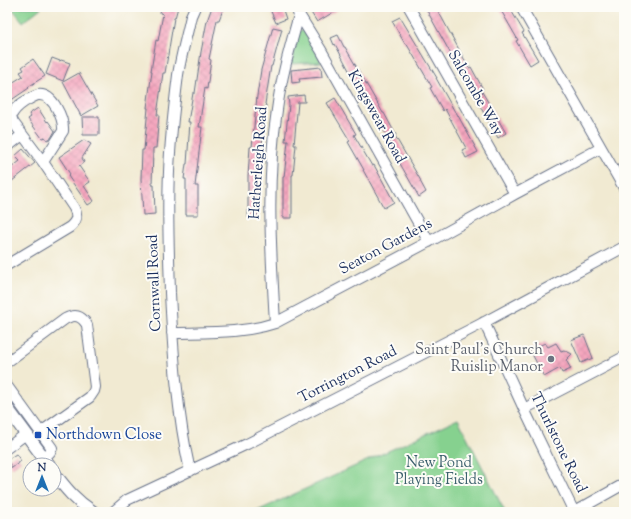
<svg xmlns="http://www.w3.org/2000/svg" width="631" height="519" font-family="'Sorts Mill Goudy',serif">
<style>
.green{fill:#86d18f;stroke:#508076}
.building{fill:url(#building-cross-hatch)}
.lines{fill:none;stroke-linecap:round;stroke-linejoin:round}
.minor-casing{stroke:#667087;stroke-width:12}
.major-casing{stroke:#667087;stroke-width:14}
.minor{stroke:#fff;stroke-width:10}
.major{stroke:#fff;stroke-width:12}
.worship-dot{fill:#6b7280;stroke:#fdfcf7;stroke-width:1.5}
.transit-dot{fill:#1a4fb4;stroke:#fdfcf7;stroke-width:1.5}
.labels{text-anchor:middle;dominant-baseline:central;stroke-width:4;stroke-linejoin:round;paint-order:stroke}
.street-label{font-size:15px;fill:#1b2f5e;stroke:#fdfcf7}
.worship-label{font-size:15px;fill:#5b616d;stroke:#fdfcf7;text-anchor:end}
.transit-label{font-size:15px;fill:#164399;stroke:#fdfcf7;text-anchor:start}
.park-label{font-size:15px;fill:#3b606d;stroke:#fdfcf7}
</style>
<defs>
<pattern id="building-cross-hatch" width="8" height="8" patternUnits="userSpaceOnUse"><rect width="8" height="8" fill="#f5a6be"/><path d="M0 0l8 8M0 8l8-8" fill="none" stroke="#d18fa6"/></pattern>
</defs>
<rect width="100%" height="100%" fill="#fdfcf7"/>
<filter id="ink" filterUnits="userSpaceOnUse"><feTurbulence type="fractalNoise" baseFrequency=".025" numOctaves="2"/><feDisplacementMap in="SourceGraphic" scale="8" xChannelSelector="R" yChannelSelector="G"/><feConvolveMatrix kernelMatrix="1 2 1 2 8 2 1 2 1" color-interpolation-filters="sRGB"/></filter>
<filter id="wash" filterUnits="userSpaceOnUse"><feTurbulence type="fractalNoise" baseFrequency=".012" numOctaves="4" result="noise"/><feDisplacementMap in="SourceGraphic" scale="16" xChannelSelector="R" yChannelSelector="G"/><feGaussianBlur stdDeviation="0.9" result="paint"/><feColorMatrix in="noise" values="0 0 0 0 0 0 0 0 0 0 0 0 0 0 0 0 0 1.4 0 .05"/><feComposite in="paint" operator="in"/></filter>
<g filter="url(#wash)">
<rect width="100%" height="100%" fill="#f1ead2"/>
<path class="green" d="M11,7H42L23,22Z
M302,30H304L322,62L291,64L298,34L299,31Z
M458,419L505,512H255Z"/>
<g id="blocks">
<path class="building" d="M161,7H178L175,18H174L165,73H163L157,115H159L156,148H153L152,185H154L155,214L143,215L141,179L142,150H144L148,108H147L152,71H151L156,40L158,41L163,14L160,13Z
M212,7H224L219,20H217L209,59L211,60L207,89L205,88L199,127H202L195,186H198V215H186V179H184L186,164H187L190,122H188L193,93H195L201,52L207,21Z
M269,7H282L286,19L276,23Z
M317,7H342L317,22L310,11Z
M425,7H436L469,68L471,67L483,89L481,90L506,133L498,138L477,101L479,99L461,69H459Z
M499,7H509L524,32L522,33L538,60L530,65L516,41L518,40Z
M400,17L437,78H436L455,112H456L478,152L466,158L462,150L466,148L445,109L443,111L430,88L432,87L406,43L405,44L392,21Z
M273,27L282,29L272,66H271L265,104L266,105L262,145H260L259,173H258V218H248V176L250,147H252L257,96L261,70Z
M338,35L344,47H345L383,113H384L396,135L395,136L421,181H420L426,192L419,197L390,146L392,145L373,111L371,112L351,76H352L335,44L334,45L331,38Z
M52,58L60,61L61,60L70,63L63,81L46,74Z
M33,59L45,76L28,87L29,88L7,103V86L23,76L20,72L24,70L22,67Z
M321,67L322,77L299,79L300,82L292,83L291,70Z
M79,73L98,106L81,116L63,82Z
M304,95L305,102H298L294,145H296L293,175H292V218H283V177H284L288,141H285L289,105L288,97Z
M335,98L356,134L354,135L372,166L374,165L394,202L384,208L363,170H364L348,142L350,141L327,103Z
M38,108L47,122L48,121L55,131L51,138L47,140L45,137L42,138L28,119L31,117L29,114Z
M82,117H99V135H83Z
M84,140L91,144L82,158L84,162L79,166L90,182L84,186L94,201L88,205L68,176L70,174L59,157Z
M23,149L35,163L7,185V171L20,161L15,156Z
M584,335L593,358L581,363L571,340Z
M545,343L548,347L556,343L561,351L564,350L572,354L566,360L571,369L562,373L560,368L544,377L530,350Z
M16,454L21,461L12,468L7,460Z"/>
</g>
</g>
<g filter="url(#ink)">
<use href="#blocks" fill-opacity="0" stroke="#667087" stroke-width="1"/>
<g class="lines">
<g class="minor-casing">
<path id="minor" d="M409,7L515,194
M521,7L624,188
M298,13L321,50L429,242
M7,147L22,135
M7,265L70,227C77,221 78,216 74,208L43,162L13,122L11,116C14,109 18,106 24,102C28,100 34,96 38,95C53,93 64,119 63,131L43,162
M484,322L524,409L574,512
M275,323C271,252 266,181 277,110C281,78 290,47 299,15L300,7
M172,333C206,332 242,334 275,323L434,239L515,194L601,148
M7,362L65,319C75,314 81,315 87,325L95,387L94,391L90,397L41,432
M7,386L52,448L50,452L44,458
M524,409L624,357
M7,448L26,434
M190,471C177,413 173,352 170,293C169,253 167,212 169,172C170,140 174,107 178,75C181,55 187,35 191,16L195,7
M113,512L127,500L247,444L479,325L624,247
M574,512L624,484"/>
</g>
<g class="major-casing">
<path id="major" d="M7,408L49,465
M54,473C66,489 76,501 93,512"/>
</g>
<use href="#minor" class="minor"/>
<use href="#major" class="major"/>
</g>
</g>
<circle class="worship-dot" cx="551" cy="359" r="4"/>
<rect class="transit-dot" x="34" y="431" width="8" height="8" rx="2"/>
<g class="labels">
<g class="street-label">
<text transform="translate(475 93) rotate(60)">Salcombe Way</text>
<text transform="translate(376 117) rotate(61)">Kingswear Road</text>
<text transform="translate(259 163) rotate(-86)">Hatherleigh Road</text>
<text transform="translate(386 247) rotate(-28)">Seaton Gardens</text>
<text transform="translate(155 283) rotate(-92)">Cornwall Road</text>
<text transform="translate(348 375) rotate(-27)">Torrington Road</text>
<text transform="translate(558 443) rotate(64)">Thurlstone Road</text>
</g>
<g class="worship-label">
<text x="543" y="350">Saint Paul's Church<tspan x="543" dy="17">Ruislip Manor</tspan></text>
</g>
<g class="transit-label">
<text x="46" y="435">Northdown Close</text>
</g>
<g class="park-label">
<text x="439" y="463">New Pond<tspan x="439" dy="17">Playing Fields</tspan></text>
</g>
</g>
<rect width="631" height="519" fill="none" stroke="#fdfcf7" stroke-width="24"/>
<g transform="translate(42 477)"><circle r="19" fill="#fdfcf7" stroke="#a3aaba"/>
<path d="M0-3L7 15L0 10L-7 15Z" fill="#1f6fb2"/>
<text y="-6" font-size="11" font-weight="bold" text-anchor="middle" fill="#1b2f5e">N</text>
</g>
</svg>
